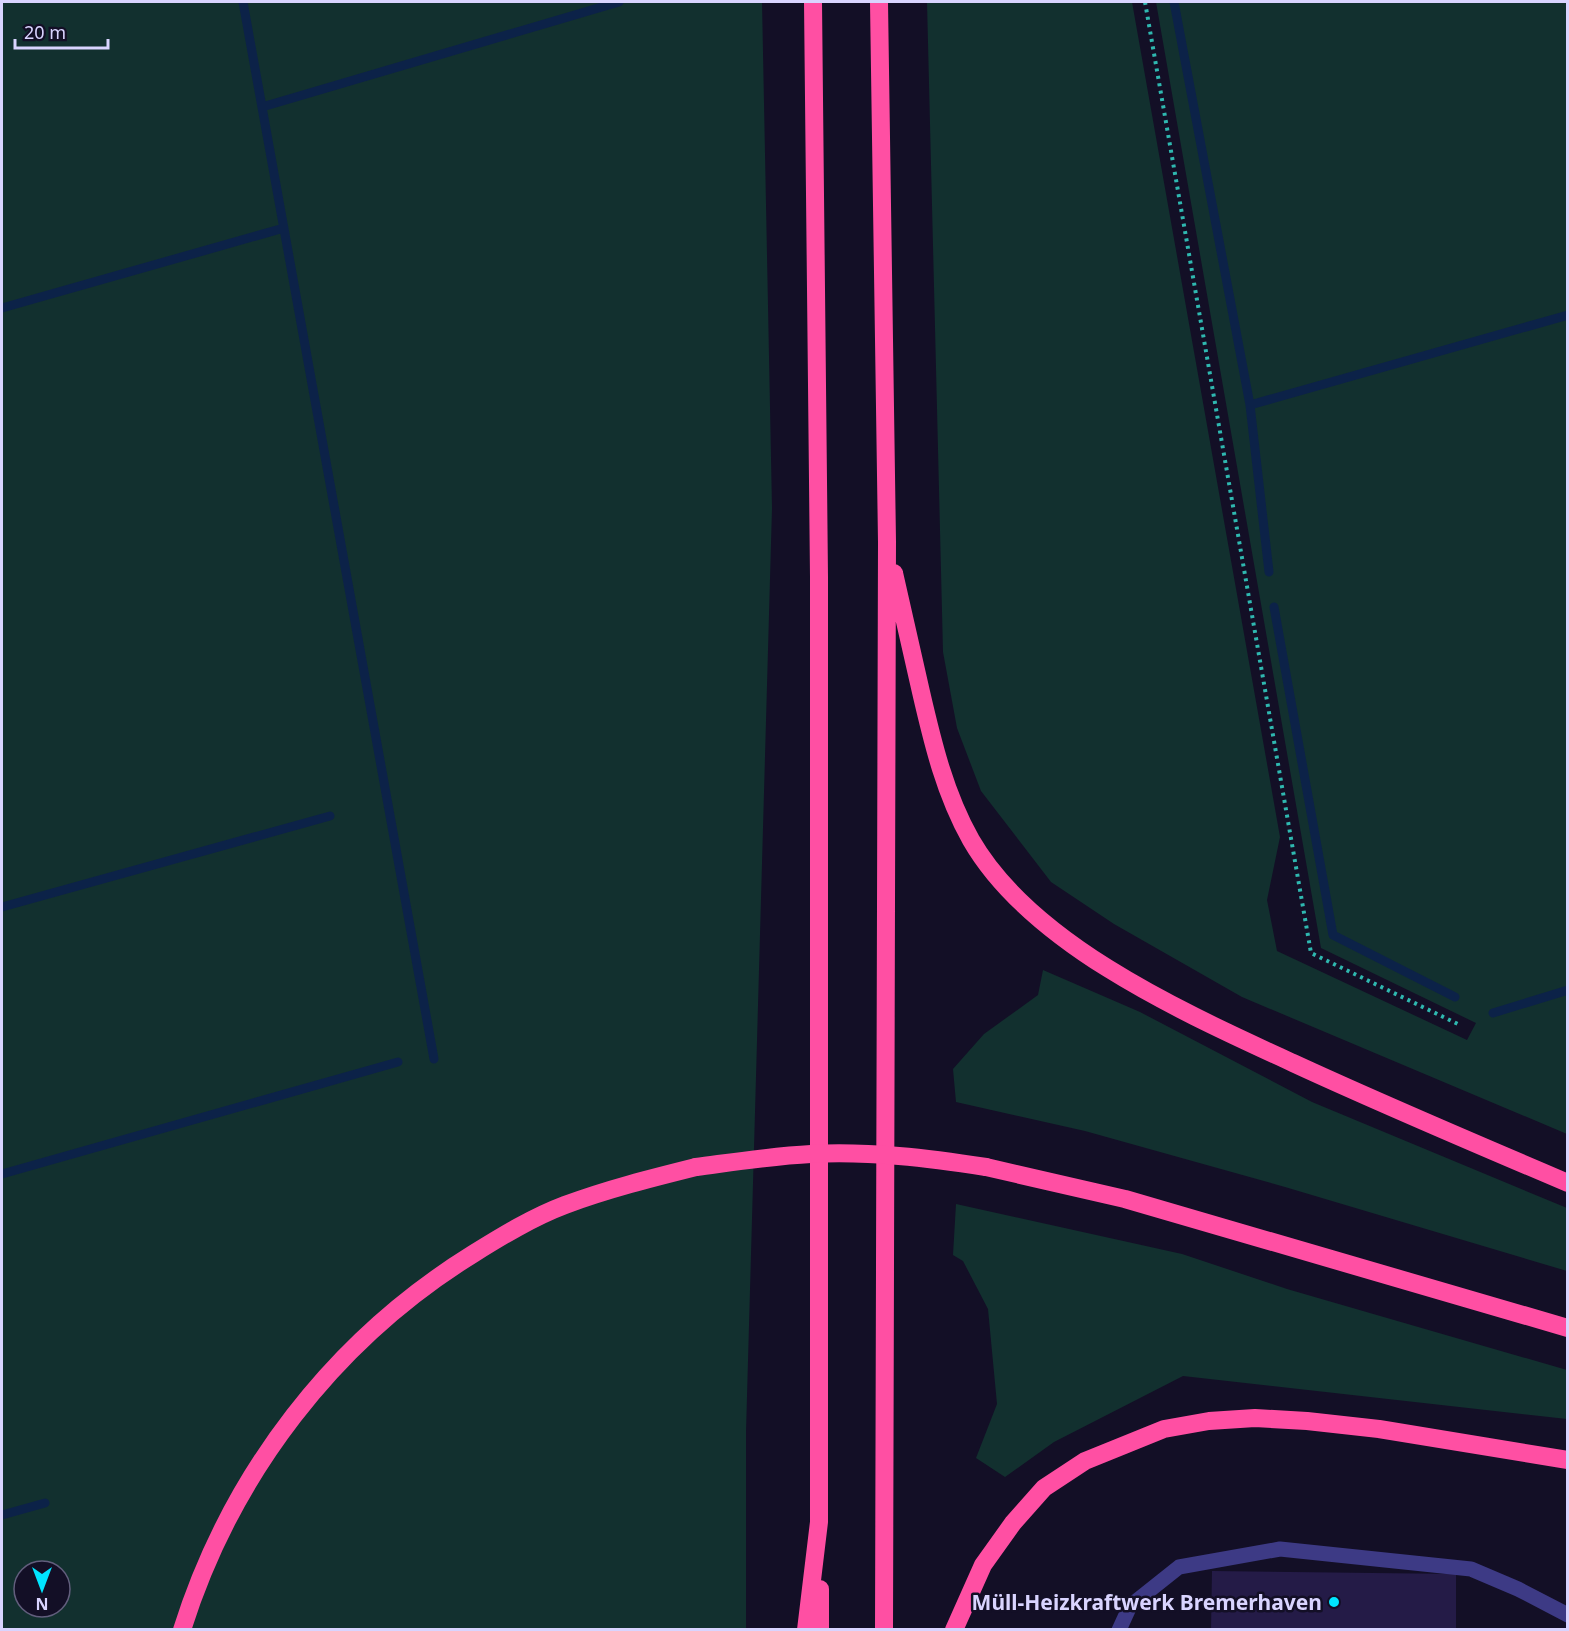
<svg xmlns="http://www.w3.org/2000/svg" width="1569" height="1631" font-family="'Noto Sans',sans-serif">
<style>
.green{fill:#12302f;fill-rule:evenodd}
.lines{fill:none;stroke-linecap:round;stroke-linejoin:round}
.stream{stroke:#0c2248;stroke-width:9}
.building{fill:#241b47}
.path{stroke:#2fb8b0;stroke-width:4;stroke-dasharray:3 4.5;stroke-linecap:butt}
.minor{stroke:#3d3a85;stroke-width:15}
.highway{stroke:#ff4fa3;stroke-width:18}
.highway-bridge{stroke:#ff4fa3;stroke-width:18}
.poi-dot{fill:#00e5ff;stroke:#130f26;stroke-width:2}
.labels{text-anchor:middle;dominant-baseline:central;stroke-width:5;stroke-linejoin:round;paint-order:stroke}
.poi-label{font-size:21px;font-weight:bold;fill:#d9d4ff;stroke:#130f26;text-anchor:end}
</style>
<rect width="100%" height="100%" fill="#130f26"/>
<path class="green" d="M2,2H762L772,508L746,1432V1629H2ZM24,1571H60V1607H24Z
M927,2H1132L1280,837L1267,900L1277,951L1467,1040L1476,1023L1321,948L1156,2H1567V1134L1242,997L1114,924L1051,882L981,791L957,728L943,652Z
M1043,970L1140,1012L1312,1102L1567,1208V1271L1285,1187L1085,1131L956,1102L953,1069L984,1034L1038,995Z
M956,1204L1182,1254L1287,1289L1567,1370V1419L1183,1376L1054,1442L1005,1477L976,1458L997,1404L988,1309L963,1261L953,1255Z"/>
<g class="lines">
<path class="stream" d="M243,2L434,1059
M1174,2L1250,405L1568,315
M262,107L619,2
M2,308L284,228
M1250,405L1269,572
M1274,607L1333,935L1455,997
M2,907L330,816
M1493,1013L1568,990
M2,1174L398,1062
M2,1515L45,1503"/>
</g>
<path class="building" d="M1212,1571L1456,1574V1630H1211Z"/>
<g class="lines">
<path class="path" d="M1145,2L1311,953L1460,1025"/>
<path class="minor" d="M1119,1630L1130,1606L1179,1567L1280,1549L1471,1569L1518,1589L1568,1615"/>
<path class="highway" d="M879,2L887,542L884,1630
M894,573C903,613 912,653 921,692C933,744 945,794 971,840C1032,946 1187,1014 1293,1063C1384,1105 1476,1144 1568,1183
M986,1167L1125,1199L1568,1328
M820,1589V1630
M182,1630C231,1474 334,1340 473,1254C502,1236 533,1217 565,1205C608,1189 652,1178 696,1167
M806,1630L819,1522V577L813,2
M954,1630L983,1565L1013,1523L1044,1488L1085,1461L1164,1429L1209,1421L1255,1418L1307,1421L1379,1429L1568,1460"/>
<path class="highway-bridge" d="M696,1167C734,1162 772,1156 811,1154C870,1151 928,1158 986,1167"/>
</g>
<circle class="poi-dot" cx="1334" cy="1602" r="6"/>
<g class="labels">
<g class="poi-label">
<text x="1322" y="1602">Müll-Heizkraftwerk Bremerhaven</text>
</g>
</g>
<rect width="1569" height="1631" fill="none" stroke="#d9d4ff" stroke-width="6"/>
<g transform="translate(42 1589) rotate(180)"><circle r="28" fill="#130f26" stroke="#625e7d" stroke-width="1.5"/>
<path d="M0-4.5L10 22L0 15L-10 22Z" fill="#00e5ff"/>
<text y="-9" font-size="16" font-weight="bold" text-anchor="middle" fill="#d9d4ff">N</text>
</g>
<path d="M15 39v9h93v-9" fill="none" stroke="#d9d4ff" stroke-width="3"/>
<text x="24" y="39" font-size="18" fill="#d9d4ff" stroke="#130f26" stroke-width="4.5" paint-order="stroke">20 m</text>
</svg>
